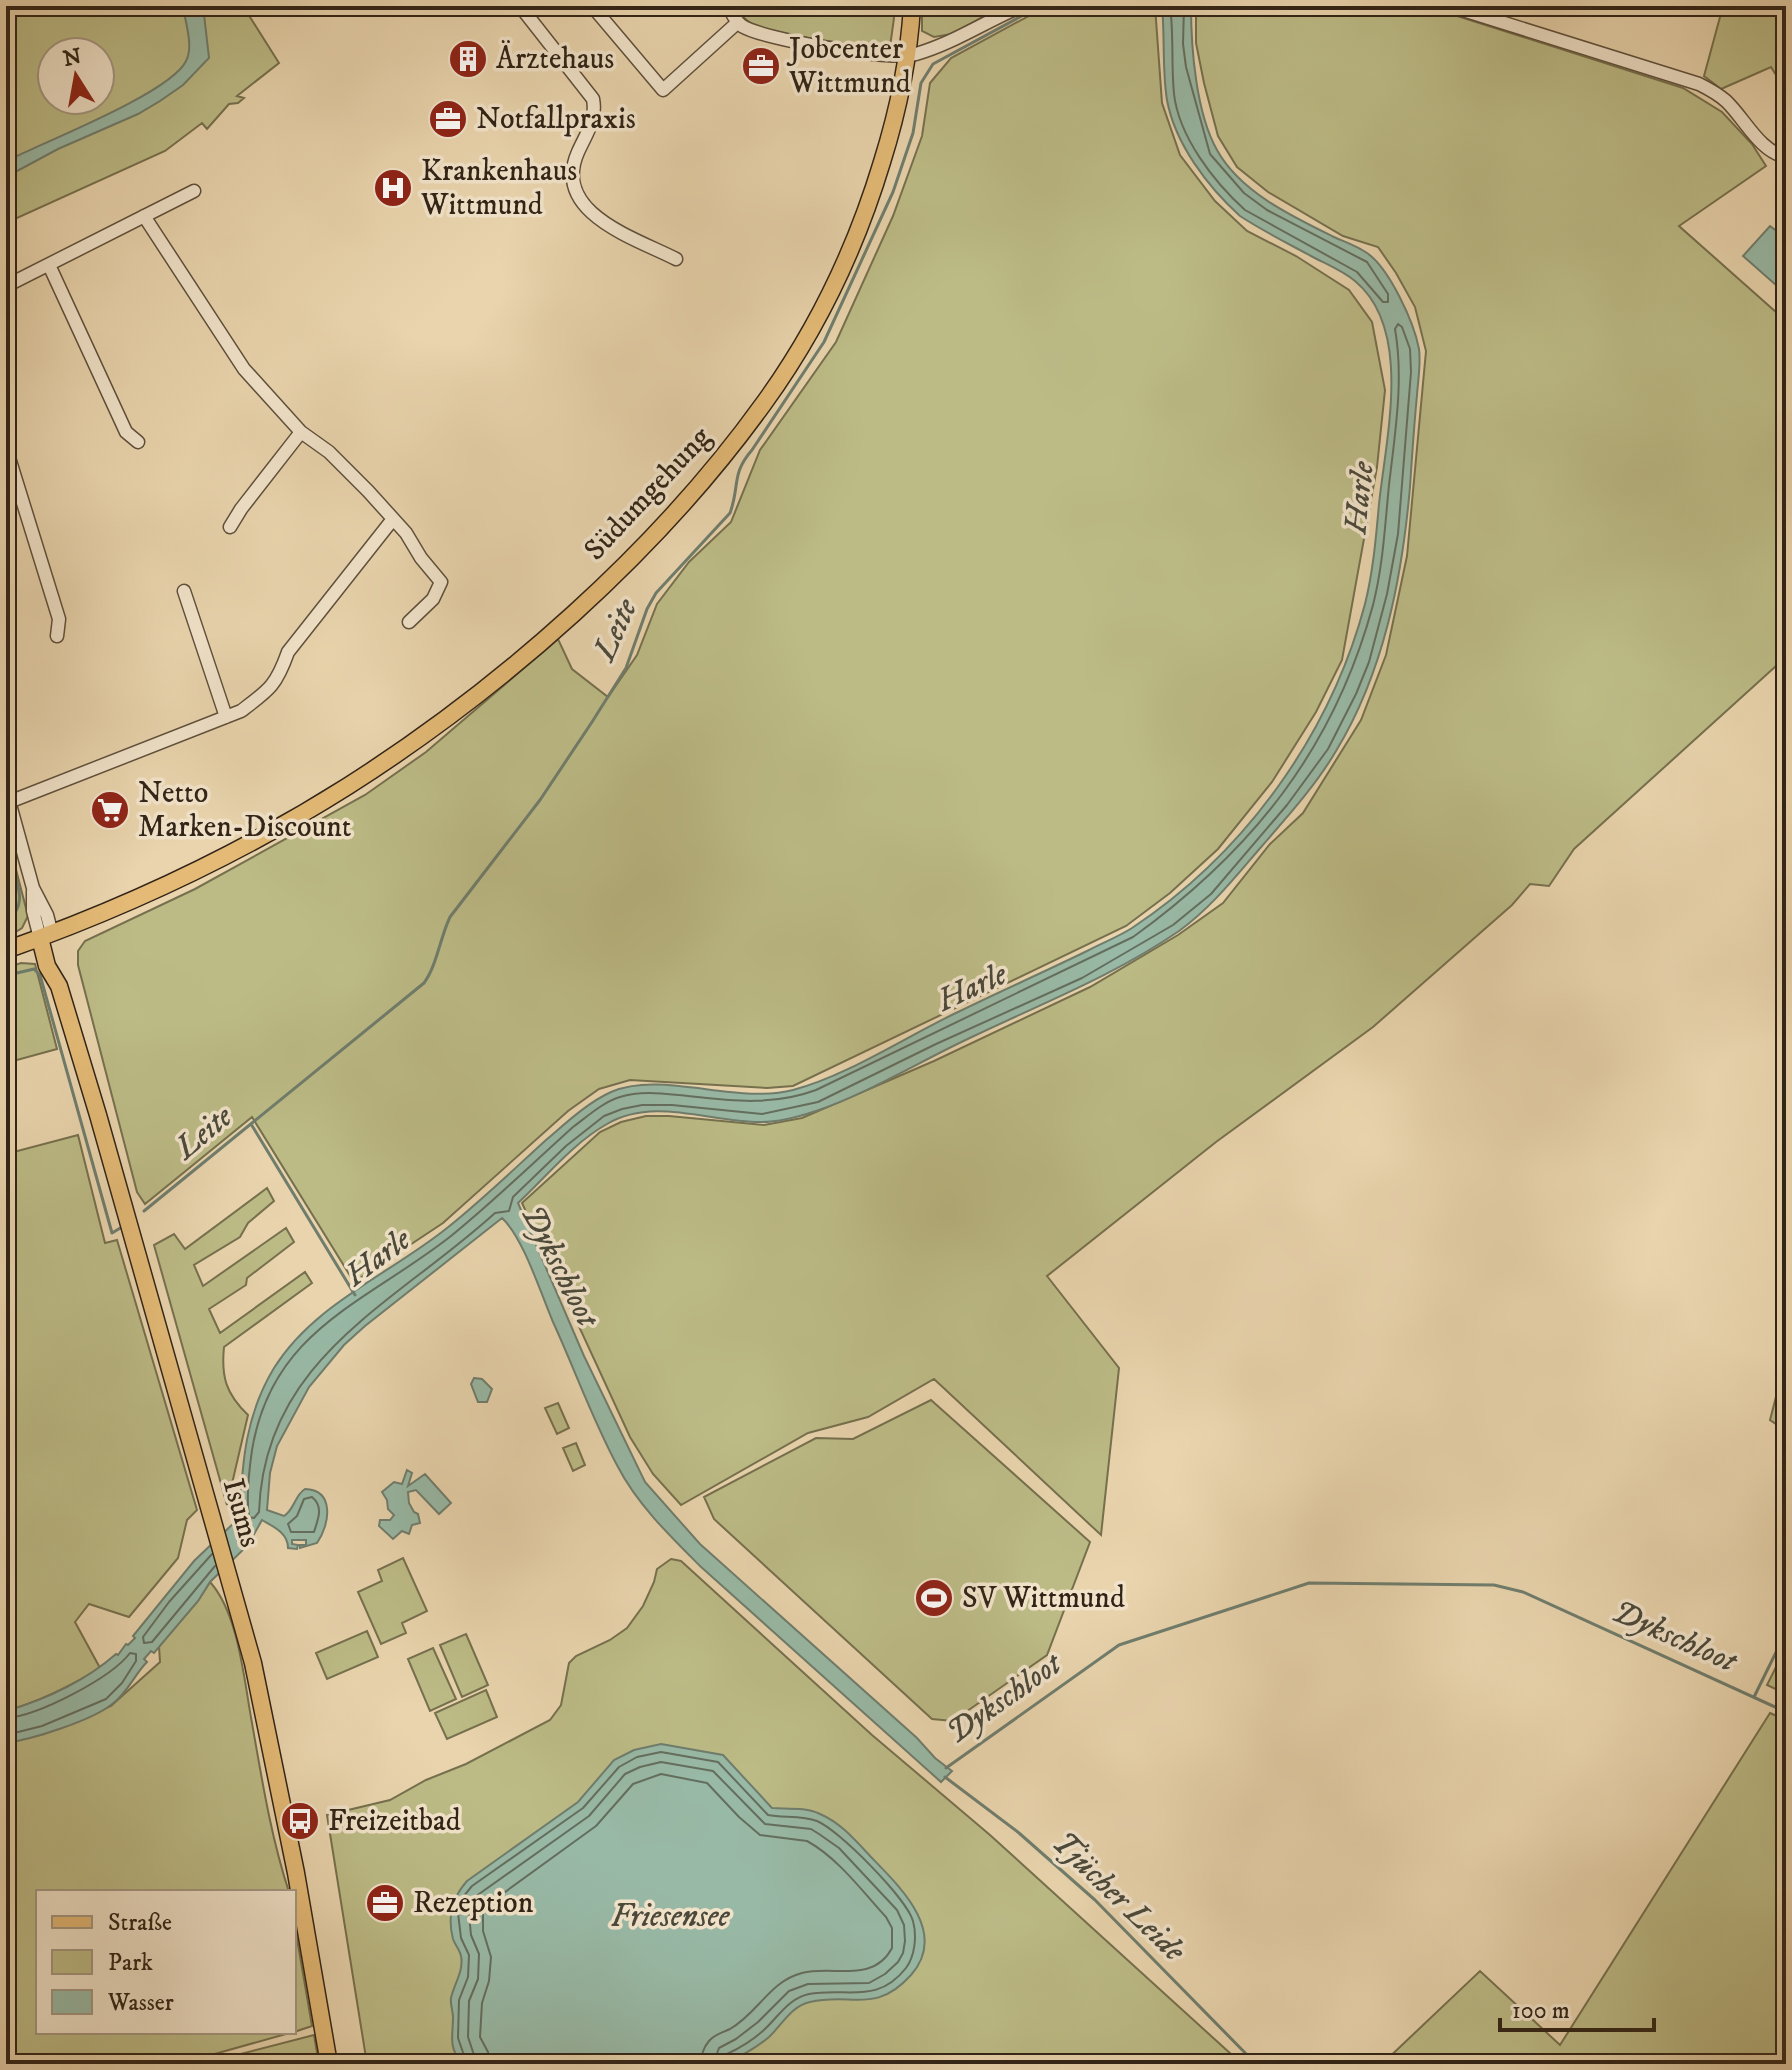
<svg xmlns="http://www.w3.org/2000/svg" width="1792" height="2070" font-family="'IM FELL DW Pica',serif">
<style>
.green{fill:#bcbb86;stroke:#76704e;stroke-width:2;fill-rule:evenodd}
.water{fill:#98b9a6;stroke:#6f7d6d;stroke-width:2}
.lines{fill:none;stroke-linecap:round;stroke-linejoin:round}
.shore{stroke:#646e5e;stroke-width:2}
.stream{stroke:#6f7d6d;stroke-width:3}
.minor-casing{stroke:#5f503c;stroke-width:15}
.major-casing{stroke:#312417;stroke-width:19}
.minor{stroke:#f1e3ca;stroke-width:12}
.major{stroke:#e4ba76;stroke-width:16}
.labels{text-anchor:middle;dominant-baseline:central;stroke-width:7;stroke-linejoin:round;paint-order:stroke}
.poi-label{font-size:30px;fill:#312417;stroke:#f1e3ca;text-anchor:start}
.street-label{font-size:30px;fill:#312417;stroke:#f1e3ca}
.water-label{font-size:32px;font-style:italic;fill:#4b493b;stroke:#f1e3ca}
</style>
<rect width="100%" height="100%" fill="#e9d4ad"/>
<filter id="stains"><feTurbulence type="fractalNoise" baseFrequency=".0025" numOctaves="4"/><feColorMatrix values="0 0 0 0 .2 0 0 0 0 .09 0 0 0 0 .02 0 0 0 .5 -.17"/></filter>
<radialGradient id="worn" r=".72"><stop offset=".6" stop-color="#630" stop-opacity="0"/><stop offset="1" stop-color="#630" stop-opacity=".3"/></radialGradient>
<path class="green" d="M6,6H243L279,63L237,96L244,98L238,103L229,104L207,129L202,123L165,151L6,223ZM52,52H100V100H52Z
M736,6H892L894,18L890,47L883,49L766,32C752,25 743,20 736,6Z
M922,6H1003L952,34L934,37L922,31Z
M1047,6H1155L1162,103L1180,155L1215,201L1247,231L1296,256L1349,290L1372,322L1385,390L1377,467L1342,660L1316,712L1272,782L1218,849L1170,893L1126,926L793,1086L767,1088L630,1080L599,1089L568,1111L443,1223L354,1282L252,1117L145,1204L137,1192L78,965V951L85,941L195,889L365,795L426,752L558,639L572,669L608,697L637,655L657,604L689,562L731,522L760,450L836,342L893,216L922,136L930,83L951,58Z
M1196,6H1426L1683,88L1722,112L1752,144L1766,166L1679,226L1786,321V657L1574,849L1549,886L1530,884L1512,905L1373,1027L1216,1142L1047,1276L1119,1368L1101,1535L934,1379L868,1417L808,1433L681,1505L653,1474L630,1437L522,1203L600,1132L621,1122L646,1116H669L764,1125L802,1118L934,1061L1090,987L1178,935L1223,903L1270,844L1303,813L1361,720L1386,655L1407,556L1426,351L1415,307L1396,273L1378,247L1343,236L1268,192L1237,167L1218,136L1204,83L1196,43Z
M1723,6H1786V91L1771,67L1721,89L1704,76Z
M6,831L28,916L22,928L6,938Z
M21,963L35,964L57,1049L6,1063V968Z
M78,1135L105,1243L117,1240L197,1510L187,1520L178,1558L129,1617L89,1604L75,1622L100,1668C69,1687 41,1701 6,1711V1154Z
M267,1188L274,1201L248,1223L240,1237L194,1265L203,1286L286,1228L294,1242L247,1278L246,1285L209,1309L220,1333L305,1272L312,1283L224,1347C221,1377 226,1394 248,1415L227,1505L154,1245L174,1234L185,1249Z
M1786,1358V1431L1770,1420Z
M931,1400L1090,1542L1047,1655L953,1721L932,1719L714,1519L704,1497L816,1438L853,1439Z
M558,1403L569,1428L557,1434L545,1408Z
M576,1443L585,1465L573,1471L563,1448Z
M403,1558L427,1611L402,1623L406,1633L381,1644L358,1592L382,1581L378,1570Z
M671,1559L681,1561L872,1735L990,1835L1232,2055L1226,2064H367L327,1815L390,1800L426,1780L466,1764L550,1720L561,1705L569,1663L576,1656L610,1640L627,1628L643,1606L654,1582L657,1569Z
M210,1582C239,1614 244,1681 252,1723C262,1780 271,1837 289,1892H38V2032H293L179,2064H6V1743L44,1734L111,1706L160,1662L159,1646L198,1601Z
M367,1631L378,1657L327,1679L316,1653Z
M466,1634L488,1685L462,1697L440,1645Z
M1786,1647V1694L1767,1685Z
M433,1648L456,1699L430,1711L408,1659Z
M486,1690L497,1717L447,1739L435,1713Z
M1770,1713L1786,1720V2064H1382L1480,1971L1560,2045Z
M294,1921L312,2026L294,2032Z
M314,2035L319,2064H202Z"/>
<path class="water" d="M183,6H203L209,58L183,85L160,101L138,114L58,149L6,177V168L17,156C52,139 171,92 186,61C194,46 185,22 183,6Z
M1162,6H1191C1191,48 1196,113 1217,150C1240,192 1293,217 1334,237C1345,242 1357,246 1367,253C1389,268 1414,322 1419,349C1421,364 1418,380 1417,395C1414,426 1412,456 1410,487C1402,578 1384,672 1336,751C1316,785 1288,816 1262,846C1236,876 1212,907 1179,931C1115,975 1043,1003 974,1036C924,1059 867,1094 816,1111C798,1117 780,1122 762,1122C712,1123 654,1096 607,1124C573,1143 546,1177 518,1203L584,1356L645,1482L700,1544L917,1738L935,1758L952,1771L941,1782L700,1566C671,1537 637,1504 618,1467C593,1421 575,1370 553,1322C541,1294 523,1237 502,1218L365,1326L344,1345L309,1387L277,1446L270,1473L267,1510L284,1516C295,1509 294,1496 305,1489C335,1490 330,1524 317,1543L300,1548V1545H306V1540H292V1544L298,1545L297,1549L288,1548C288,1533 274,1527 262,1520L248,1545L210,1582L198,1601L154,1653L151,1651L144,1659L147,1662C134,1675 127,1694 111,1705C90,1721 33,1739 6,1743V1711C47,1699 84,1682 116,1654L118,1655L126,1644L128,1645L135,1638L133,1636L194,1561L238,1519L240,1514C242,1461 246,1414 274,1368C314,1304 390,1274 447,1228C481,1201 513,1170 546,1140C566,1123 587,1103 611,1092C662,1070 737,1105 793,1090C847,1076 907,1036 958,1012C1001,991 1044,972 1087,951C1102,943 1118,937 1132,928C1245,853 1330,735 1365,604C1373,572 1376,538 1379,504C1386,437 1413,329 1355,281C1342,270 1326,264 1311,256C1287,243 1263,231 1240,216C1208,187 1175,144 1167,100C1162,70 1165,37 1162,6Z
M1770,226L1786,238V278L1777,286L1743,256Z
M474,1378L482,1379L492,1389L487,1402H478L471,1384Z
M407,1470L412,1473L408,1486L425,1474L451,1503L439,1514L416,1490L408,1492L409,1503L414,1512L418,1514L420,1523L412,1525L409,1534L402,1531L393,1539L379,1526L380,1520H390L394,1515L388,1509L387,1500L382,1492L394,1482L402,1484Z
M661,1744L723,1755L772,1808C787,1809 806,1807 820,1814C841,1823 855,1840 871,1857C899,1886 949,1932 911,1975C875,2015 852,1992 810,2002C791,2006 782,2025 769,2037C754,2050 740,2057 722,2064H461C448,2043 453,2039 453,2017C453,2011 450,2004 451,1998C454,1984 464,1971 461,1956C460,1950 455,1945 453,1939C447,1916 452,1898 467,1881L578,1802L614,1760L634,1750Z"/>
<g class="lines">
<path class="shore" d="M1170,6C1174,35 1171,64 1174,94C1179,137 1214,182 1245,210L1357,272L1383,302H1388V294L1367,262L1267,210L1244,193L1210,154L1186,67L1183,44L1184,6
M1398,324L1402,327L1410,349L1411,372L1398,534L1387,594L1369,662L1356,694L1328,749L1287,805L1211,894L1173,925L1082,978L936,1044L818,1102L762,1114L672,1105H642L622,1109L604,1116L566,1146L513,1197L509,1211L495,1213C395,1304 264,1358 259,1512L254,1518L249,1517C246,1497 249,1471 252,1450C272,1329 366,1303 451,1236C493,1202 533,1163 573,1127C588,1116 603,1102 620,1097C642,1090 666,1094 688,1096C732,1101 773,1106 816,1090L1133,937C1252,851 1334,749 1373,605C1383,566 1385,525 1389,485C1395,433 1404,380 1395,329Z
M312,1497C324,1507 318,1519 314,1532H291L288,1524L297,1516L304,1499Z
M212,1554L169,1602L143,1637L144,1643L152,1642L215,1566
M6,1718C38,1716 111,1678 130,1653L136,1654V1661L122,1683L106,1699L42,1726L6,1735
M467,2064L458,2038L459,2000L468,1977L469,1955L461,1938L458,1913L463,1897L472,1886L583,1808L619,1767L637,1757L661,1752L718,1762L768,1815C783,1818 802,1815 817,1821C839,1830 907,1899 913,1921C917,1936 915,1956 906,1968C877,2005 847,1987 809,1994C790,1998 780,2014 767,2027C755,2039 742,2047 727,2054L723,2064
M477,2064L468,2037L469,2001L478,1979L479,1954L471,1935L469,1914L472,1902L479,1894L589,1816L625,1774L640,1767L661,1762L713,1771L765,1824L811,1829L819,1834L839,1848L897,1910L904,1925L905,1941L903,1953L898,1962L885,1974L869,1983L808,1984L789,1991L758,2022L736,2039L719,2048L713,2064
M490,2064L488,2052L480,2037L482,2003L489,1981L491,1957L483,1931V1908L596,1826L633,1784L661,1774L707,1783L739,1817L760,1835L807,1841C838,1858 862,1891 886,1917L892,1928V1948C873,1984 833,1965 802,1973C770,1981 758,2013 730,2029C722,2033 715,2034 709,2041C703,2048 701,2055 701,2064"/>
<path class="stream" d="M6,848C12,870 33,907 6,919
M11,968L17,973L34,969L40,975L112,1233L122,1227
M251,1124L355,1295
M144,1211L424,983C437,965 440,938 450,917L540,800L592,722L626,668L647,609L656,593L730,513C740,486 731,474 752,450L824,342L893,192L913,133L921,83L933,64L1029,12L1027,9
M1754,1697L1786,1632
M946,1768L1119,1645L1309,1583L1494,1585L1523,1592L1786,1712
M945,1777L1019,1833L1095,1900L1256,2064"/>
<g class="minor-casing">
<path id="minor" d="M520,6L593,99C597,120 586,134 578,152C551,213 635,238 676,259
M592,6L663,90L737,23
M728,6C732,13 735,21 742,26C765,40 890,61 916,54C954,43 986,21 1022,6
M1450,6L1699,84C1709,89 1718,94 1726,101C1745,119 1759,151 1786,157
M144,216L244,369L301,432L329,452L368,491L406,533L421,558L441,582L433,599L409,622
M49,265L126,432L138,442
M6,286L194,191
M6,448L59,619L57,636
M230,527L241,509L301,432
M184,591L226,717
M6,790L33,888L47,915L52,934
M9,802L241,711C269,690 276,686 288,652L393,519
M33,891V911L40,938"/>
</g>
<g class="major-casing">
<path id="major" d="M40,938L47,966L59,986L98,1115L253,1663L296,1873L329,2064
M6,950C125,908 242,853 348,786C502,688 657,552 764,403C817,330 856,248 882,162C898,111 909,59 912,6"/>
</g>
<use href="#minor" class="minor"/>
<use href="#major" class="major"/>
</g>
<defs>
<g id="building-disc" transform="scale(2)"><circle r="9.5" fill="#8f2418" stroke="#f1e3ca"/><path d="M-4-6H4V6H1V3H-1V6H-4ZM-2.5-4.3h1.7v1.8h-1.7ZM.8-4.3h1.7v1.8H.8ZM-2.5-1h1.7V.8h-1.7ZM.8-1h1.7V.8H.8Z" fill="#fff"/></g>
<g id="office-disc" transform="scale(2)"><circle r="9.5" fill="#8f2418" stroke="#f1e3ca"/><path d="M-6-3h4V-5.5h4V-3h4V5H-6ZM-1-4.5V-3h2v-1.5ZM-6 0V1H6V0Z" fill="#fff"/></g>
<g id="hospital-disc" transform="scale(2)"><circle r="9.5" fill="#8f2418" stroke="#f1e3ca"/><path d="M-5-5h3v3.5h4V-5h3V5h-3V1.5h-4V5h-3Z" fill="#fff"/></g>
<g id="supermarket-disc" transform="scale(2)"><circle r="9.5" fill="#8f2418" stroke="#f1e3ca"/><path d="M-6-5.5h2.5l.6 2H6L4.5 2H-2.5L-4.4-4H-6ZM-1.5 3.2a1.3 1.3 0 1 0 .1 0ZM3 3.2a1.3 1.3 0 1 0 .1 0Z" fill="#fff"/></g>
<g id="stadium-disc" transform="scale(2)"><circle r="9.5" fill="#8f2418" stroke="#f1e3ca"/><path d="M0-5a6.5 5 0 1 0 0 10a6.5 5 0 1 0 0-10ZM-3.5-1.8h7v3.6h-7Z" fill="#fff"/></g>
<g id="bus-disc" transform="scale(2)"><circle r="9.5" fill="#8f2418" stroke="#f1e3ca"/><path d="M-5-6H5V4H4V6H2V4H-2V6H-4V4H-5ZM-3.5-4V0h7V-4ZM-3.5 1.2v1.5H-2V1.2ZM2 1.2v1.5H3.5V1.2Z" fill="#fff"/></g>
</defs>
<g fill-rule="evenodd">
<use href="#building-disc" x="468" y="59"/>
<use href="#office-disc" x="761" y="66"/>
<use href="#office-disc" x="448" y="119"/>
<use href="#hospital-disc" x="393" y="188"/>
<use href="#supermarket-disc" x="110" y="810"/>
<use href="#stadium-disc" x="934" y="1598"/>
<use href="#bus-disc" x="300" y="1821"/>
<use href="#office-disc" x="385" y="1903"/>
</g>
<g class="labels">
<g class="poi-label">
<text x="789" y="49">Jobcenter<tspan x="789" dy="34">Wittmund</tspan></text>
<text x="496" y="59">Ärztehaus</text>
<text x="476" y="119">Notfallpraxis</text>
<text x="421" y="171">Krankenhaus<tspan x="421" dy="34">Wittmund</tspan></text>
<text x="138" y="793">Netto<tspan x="138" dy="34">Marken-Discount</tspan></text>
<text x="962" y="1598">SV Wittmund</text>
<text x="328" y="1821">Freizeitbad</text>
<text x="413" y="1903">Rezeption</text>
</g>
<g class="street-label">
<text transform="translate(648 494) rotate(-47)">Südumgehung</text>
<text transform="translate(241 1513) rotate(74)">Isums</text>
</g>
<g class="water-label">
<text transform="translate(1360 498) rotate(-84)">Harle</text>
<text transform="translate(616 630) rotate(-66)">Leite</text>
<text transform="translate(972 988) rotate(-25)">Harle</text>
<text transform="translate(204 1133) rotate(-40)">Leite</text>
<text transform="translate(378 1258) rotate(-37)">Harle</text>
<text transform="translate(559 1266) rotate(63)">Dykschloot</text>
<text transform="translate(1674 1637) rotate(24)">Dykschloot</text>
<text transform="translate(1004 1699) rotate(-35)">Dykschloot</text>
<text transform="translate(1118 1897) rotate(44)">Tjücher Leide</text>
<text x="670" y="1917">Friesensee</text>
</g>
</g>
<rect width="1792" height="2070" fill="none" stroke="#e9d4ad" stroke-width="32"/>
<rect x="8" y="8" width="1776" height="2054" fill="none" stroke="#312417" stroke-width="4"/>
<rect x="16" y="16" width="1760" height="2038" fill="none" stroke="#312417" stroke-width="2"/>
<rect x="36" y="1890" width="260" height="144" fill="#f1e3ca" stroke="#a49782" stroke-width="2"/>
<rect x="52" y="1916" width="40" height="12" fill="#e4ba76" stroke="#a49782" stroke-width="2"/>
<text x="108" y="1930" font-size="24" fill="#312417">Straße</text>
<rect x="52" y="1950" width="40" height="24" fill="#bcbb86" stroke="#a49782" stroke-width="2"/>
<text x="108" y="1970" font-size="24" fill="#312417">Park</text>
<rect x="52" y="1990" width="40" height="24" fill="#98b9a6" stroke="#a49782" stroke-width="2"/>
<text x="108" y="2010" font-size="24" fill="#312417">Wasser</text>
<g transform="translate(76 76) rotate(349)"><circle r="38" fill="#f1e3ca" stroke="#a49782" stroke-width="2"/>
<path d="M0-6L14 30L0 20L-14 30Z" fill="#8f2418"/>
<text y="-12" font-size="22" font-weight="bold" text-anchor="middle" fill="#312417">N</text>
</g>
<path d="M1500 2018v12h154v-12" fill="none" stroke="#312417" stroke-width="4"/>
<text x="1512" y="2018" font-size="24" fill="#312417" stroke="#f1e3ca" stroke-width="6" paint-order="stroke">100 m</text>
<rect width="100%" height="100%" filter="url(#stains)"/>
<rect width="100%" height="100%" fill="url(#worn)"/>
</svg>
